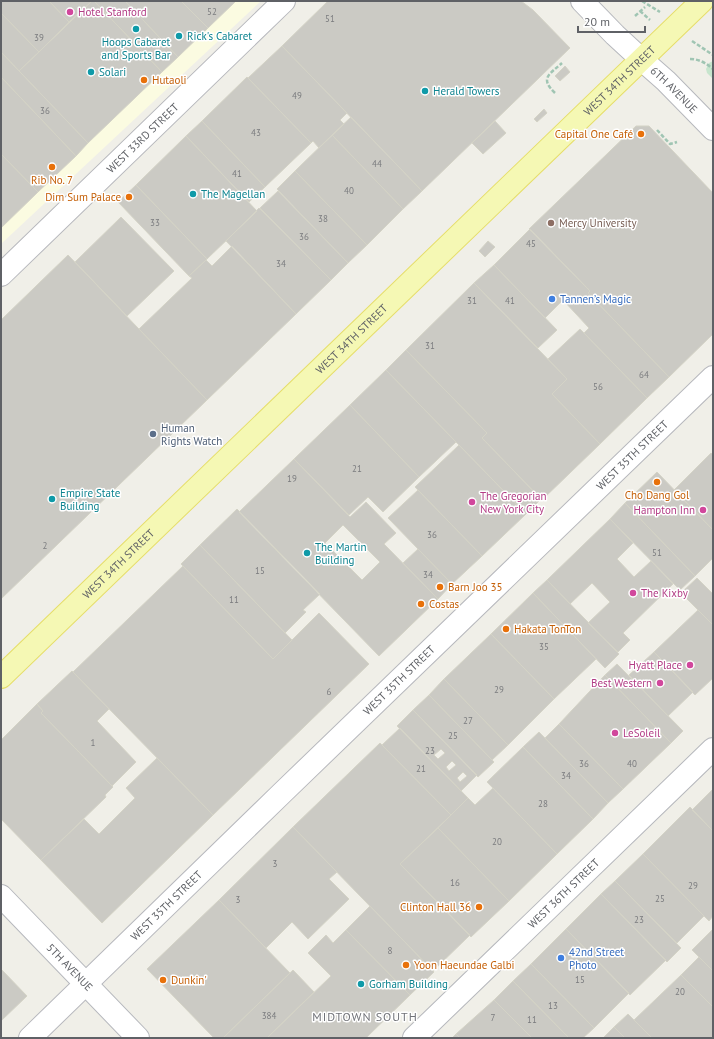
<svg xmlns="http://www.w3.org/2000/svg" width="714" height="1039" font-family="'PT Sans',sans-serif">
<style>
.commercial{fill:#fbfbe1}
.green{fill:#c7e5cd}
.building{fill:#cbcac4;stroke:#d4d3c6;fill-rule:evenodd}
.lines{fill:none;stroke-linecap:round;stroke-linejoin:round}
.street-casing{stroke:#b7b8bd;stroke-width:24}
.secondary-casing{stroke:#b6b8bd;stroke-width:24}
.primary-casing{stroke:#e6de6a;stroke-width:24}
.path{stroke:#a0c5b3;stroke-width:2.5;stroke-dasharray:4 2;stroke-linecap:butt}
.street{stroke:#fff;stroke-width:22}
.secondary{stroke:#fff;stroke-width:22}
.primary{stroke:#f5f8b4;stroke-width:22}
.hotel-dot{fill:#d1479c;stroke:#fff;stroke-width:1.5}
.culture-dot{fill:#0f9aa8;stroke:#fff;stroke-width:1.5}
.food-dot{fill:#e8710a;stroke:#fff;stroke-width:1.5}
.education-dot{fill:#8d6e63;stroke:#fff;stroke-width:1.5}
.shop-dot{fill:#3f7fe0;stroke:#fff;stroke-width:1.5}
.service-dot{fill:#5c6f8a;stroke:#fff;stroke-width:1.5}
.labels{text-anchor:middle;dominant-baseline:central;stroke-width:3;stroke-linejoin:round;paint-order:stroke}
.number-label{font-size:9px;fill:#7a7b7e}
.hotel-label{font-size:11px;fill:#b23c85;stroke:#fff;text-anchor:start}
.culture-label{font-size:11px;fill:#0d838f;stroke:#fff;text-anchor:start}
.food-label{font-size:11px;fill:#c56008;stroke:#fff;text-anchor:start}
.street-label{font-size:11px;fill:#5f6166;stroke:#fff}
.education-label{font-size:11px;fill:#785e54;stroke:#fff;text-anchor:start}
.shop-label{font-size:11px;fill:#366cbe;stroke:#fff;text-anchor:start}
.service-label{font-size:11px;fill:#4e5e75;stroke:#fff;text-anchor:start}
.neighbourhood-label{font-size:12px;letter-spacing:1px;fill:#707278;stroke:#fff}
</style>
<rect width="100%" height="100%" fill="#f0efe8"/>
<path class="commercial" d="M1,1H261L1,244Z"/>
<path class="green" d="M713,61V79L707,73L706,69L709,63Z"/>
<path class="building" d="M1,1H49L69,22L39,52L1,13Z
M49,1H92L69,22Z
M92,1H94L162,72L88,143L19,71Z
M94,1H125L178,57L162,72Z
M125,1H181L208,28L178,57Z
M181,1H236L208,28Z
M328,1H521L533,10L570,48L422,191L282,46Z
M1,13L39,52L19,71L1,52Z
M282,46L347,113L340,120L344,124L319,148L313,141L311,143L248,78Z
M1,52L88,143L76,156L1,77Z
M565,66L570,72L560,81L555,76Z
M1,77L76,156L38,192L1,154Z
M247,77L311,143L265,187L202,121Z
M544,109L547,113L537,122L534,119Z
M351,117L422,191L403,209L332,135Z
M202,121L265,187L249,202L186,136Z
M495,121L506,133L483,154L472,143Z
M636,126H649L713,193V334L669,377L588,293L590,291L529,229Z
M332,135L403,209L367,245L295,171Z
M186,136L257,211L207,259L136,185Z
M1,154L38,192L1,228Z
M295,171L367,245L348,263L277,189Z
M136,185L207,259L189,276L118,202Z
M278,191L348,263L331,280L260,208Z
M259,208L331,280L296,314L226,241Z
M121,217L174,271L127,316L75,262Z
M530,229L590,291L588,293L669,377L647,398L584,333L589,328L563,300L545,318L494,265Z
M488,241L495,247L485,257L479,251Z
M232,246L296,314L207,400L139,329L192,278L189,276L206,260L212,266Z
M68,255L207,400L1,599V320Z
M494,265L557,330L538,348L474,283Z
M474,283L567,379L552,394L600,444L542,500L482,438L487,433L406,350Z
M580,329L647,398L600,444L552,394L567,379L548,359Z
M406,350L487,433L482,438L541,499L526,514L386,370Z
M386,370L456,442L419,477L350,405Z
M350,405L419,477L383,512L368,497L349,515L294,459Z
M459,445L526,514L482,556L415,487Z
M711,453L713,455V530L674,490Z
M294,459L350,517L366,502L396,533L384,544L438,599L379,656L239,512ZM343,525L380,562L362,580L325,543Z
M657,472L713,530V558L695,576L625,503Z
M418,490L482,556L452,584L388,518Z
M625,503L695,576L680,590L610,519Z
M237,509L320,594L303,610L306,612L285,633L200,545Z
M610,519L633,543L617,559L634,577L651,561L673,584L623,633L630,640L618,652L588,623L610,602L592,583L570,604L547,580Z
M200,545L292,640L273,659L181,564Z
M418,549L452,584L438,599L403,563Z
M183,566L273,659L319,613L369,664L213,815L73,672Z
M697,578L713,594V625L681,593Z
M547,580L619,654L605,668L533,593Z
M533,593L596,659L554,699L491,634Z
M698,610L713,625V678L695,695L654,652Z
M491,634L554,699L508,745L444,679Z
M654,652L693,692L668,716L629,675Z
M617,664L683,731L671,743L605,675Z
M72,671L109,709L97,721L136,762L112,786L41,713L43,711L37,704Z
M605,675L671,743L623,789L559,724Z
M444,679L508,745L492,760L429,695Z
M429,695L494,762L478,777L413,710Z
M37,704L43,711L41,713L113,787L105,795L106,797L41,860L1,819V740Z
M413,710L477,775L461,791L397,726ZM441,749L445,753L438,759L434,755ZM452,761L456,765L449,771L446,767ZM463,772L467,776L460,782L457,778Z
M559,724L623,789L608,803L545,738Z
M400,728L468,798L451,815L382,745Z
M539,732L608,803L593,819L523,747Z
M380,743L451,815L400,864L470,935L433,971L293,827Z
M523,747L593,819L557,854L487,782Z
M157,758L213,815L102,923L41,860L84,819L99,834L135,798L126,788Z
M493,788L557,854L509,901L438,828L468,798L475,805Z
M713,789V831L692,810Z
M690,807L713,831V916L709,921L643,854Z
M293,827L337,872L329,879L349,899L308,939L292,922L266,948L219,900Z
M438,828L509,901L471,937L400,864Z
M643,854L704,916L677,943L615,881Z
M615,881L681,948L667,962L601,894Z
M601,894L666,960L630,995L566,929Z
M219,900L290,973L223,1038H214L147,969Z
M370,906L434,972L410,995L346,930Z
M566,929L629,993L594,1028L531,964Z
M713,929V971L692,950Z
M346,930L410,995L366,1038H267L331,976L308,953L326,935L333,943Z
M699,957L713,971V1007L681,975Z
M531,964L594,1028L583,1038H569L513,981Z
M1,969L27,996L1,1021Z
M293,970L314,992L267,1038H223Z
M681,975L713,1007V1038H652L634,1020Z
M513,981L569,1038H532L494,1000Z
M494,1000L532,1038H460L456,1034Z
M628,1014L652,1038H625L614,1027Z
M614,1027L625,1038H603Z
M456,1034L460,1038H452Z"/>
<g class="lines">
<g class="street-casing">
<g id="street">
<path id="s1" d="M1,275L284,1"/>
<path id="s2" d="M30,1038L281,794L713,377"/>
</g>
</g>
<g class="secondary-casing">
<g id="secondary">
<path id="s3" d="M582,1L615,35L641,59L666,81L713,129"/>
<path id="s4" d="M1,896L138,1038"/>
<path id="s5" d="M414,1038L713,749"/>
</g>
</g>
<g class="primary-casing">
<g id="primary">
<path id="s6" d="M1,677L702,1"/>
</g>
</g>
<path class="path" d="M642,1L660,12
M640,11L650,20
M635,16L645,7
M692,41L713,55
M690,59C699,59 706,63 713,69
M555,93C539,78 550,74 562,63
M657,130L670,144L674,143L677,142"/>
<use href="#street" class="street"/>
<use href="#secondary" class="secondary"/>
<use href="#primary" class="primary"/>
</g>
<g class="hotel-dot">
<circle cx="70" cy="12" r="4"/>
<circle cx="472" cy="502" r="4"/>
<circle cx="703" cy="510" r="4"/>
<circle cx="633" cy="593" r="4"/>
<circle cx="690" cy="665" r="4"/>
<circle cx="660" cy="683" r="4"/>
<circle cx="615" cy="733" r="4"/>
</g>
<g class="culture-dot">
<circle cx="136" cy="29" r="4"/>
<circle cx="179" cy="36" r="4"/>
<circle cx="91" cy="72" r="4"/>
<circle cx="425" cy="91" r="4"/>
<circle cx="193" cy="194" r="4"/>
<circle cx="52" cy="499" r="4"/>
<circle cx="307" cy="553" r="4"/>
<circle cx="361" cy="984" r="4"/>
</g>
<g class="food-dot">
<circle cx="144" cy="80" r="4"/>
<circle cx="641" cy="134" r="4"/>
<circle cx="52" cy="167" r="4"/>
<circle cx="129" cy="197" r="4"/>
<circle cx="657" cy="482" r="4"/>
<circle cx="440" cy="587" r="4"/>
<circle cx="421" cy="604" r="4"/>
<circle cx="506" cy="629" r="4"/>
<circle cx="479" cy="907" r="4"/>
<circle cx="406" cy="965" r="4"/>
<circle cx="163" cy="980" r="4"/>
</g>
<circle class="education-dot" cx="551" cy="223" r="4"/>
<g class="shop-dot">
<circle cx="552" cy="299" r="4"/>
<circle cx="561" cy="958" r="4"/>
</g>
<circle class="service-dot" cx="153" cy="434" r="4"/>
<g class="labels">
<g class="number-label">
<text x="212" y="11">52</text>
<text x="330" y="18">51</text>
<text x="39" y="37">39</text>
<text x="297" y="95">49</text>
<text x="45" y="110">36</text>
<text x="256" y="132">43</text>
<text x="377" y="163">44</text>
<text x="237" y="173">41</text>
<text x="349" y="190">40</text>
<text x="323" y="218">38</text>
<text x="155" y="222">33</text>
<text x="304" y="236">36</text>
<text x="531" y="243">45</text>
<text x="281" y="263">34</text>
<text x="472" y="300">31</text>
<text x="510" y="300">41</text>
<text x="430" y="345">31</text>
<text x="644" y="374">64</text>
<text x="598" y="386">56</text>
<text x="357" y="468">21</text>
<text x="292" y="478">19</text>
<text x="432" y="534">36</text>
<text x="45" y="545">2</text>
<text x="657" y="552">51</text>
<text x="260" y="570">15</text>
<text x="428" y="574">34</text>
<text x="234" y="599">11</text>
<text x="544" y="646">35</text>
<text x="499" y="689">29</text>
<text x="329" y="691">6</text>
<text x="468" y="720">27</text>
<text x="453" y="735">25</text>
<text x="93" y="742">1</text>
<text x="430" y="750">23</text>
<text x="584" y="763">36</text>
<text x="632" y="763">40</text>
<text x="421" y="768">21</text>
<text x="566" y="775">34</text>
<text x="543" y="803">28</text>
<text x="497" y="841">20</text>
<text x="275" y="863">3</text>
<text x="455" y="882">16</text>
<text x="693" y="885">29</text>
<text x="660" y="898">25</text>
<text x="238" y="899">3</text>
<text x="639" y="919">23</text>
<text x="390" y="950">8</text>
<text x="580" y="979">15</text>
<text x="680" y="991">20</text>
<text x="553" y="1005">13</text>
<text x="269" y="1015">384</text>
<text x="493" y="1017">7</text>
<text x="532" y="1019">11</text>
</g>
<g class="hotel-label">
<text x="78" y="12">Hotel Stanford</text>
<text x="480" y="496">The Gregorian<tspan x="480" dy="13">New York City</tspan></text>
<text x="695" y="510" text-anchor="end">Hampton Inn</text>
<text x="641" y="593">The Kixby</text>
<text x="682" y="665" text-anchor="end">Hyatt Place</text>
<text x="652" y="683" text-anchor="end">Best Western</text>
<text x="623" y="733">LeSoleil</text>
</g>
<g class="culture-label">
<text x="187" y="36">Rick's Cabaret</text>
<text x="136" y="42" text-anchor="middle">Hoops Cabaret<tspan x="136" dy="13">and Sports Bar</tspan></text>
<text x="99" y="72">Solari</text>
<text x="433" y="91">Herald Towers</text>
<text x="201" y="194">The Magellan</text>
<text x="60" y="493">Empire State<tspan x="60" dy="13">Building</tspan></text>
<text x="315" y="547">The Martin<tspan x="315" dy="13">Building</tspan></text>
<text x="369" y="984">Gorham Building</text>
</g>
<g class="food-label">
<text x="152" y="80">Hutaoli</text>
<text x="633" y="134" text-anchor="end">Capital One Café</text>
<text x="52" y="180" text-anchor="middle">Rib No. 7</text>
<text x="121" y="197" text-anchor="end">Dim Sum Palace</text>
<text x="657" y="495" text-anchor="middle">Cho Dang Gol</text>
<text x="448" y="587">Barn Joo 35</text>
<text x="429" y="604">Costas</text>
<text x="514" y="629">Hakata TonTon</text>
<text x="471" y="907" text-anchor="end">Clinton Hall 36</text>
<text x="414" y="965">Yoon Haeundae Galbi</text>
<text x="171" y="980">Dunkin'</text>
</g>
<g class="street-label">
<text stroke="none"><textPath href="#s6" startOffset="859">WEST 34TH STREET</textPath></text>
<text stroke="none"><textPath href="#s3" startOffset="128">6TH AVENUE</textPath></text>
<text stroke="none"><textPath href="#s1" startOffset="197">WEST 33RD STREET</textPath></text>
<text stroke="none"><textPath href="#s6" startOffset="487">WEST 34TH STREET</textPath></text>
<text stroke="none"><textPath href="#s2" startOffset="838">WEST 35TH STREET</textPath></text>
<text stroke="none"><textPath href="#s6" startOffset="163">WEST 34TH STREET</textPath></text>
<text stroke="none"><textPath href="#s2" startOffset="514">WEST 35TH STREET</textPath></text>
<text stroke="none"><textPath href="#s5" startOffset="208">WEST 36TH STREET</textPath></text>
<text stroke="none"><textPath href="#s2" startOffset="190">WEST 35TH STREET</textPath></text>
<text stroke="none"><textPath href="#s4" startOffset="99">5TH AVENUE</textPath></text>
</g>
<g class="education-label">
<text x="559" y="223">Mercy University</text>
</g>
<g class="shop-label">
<text x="560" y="299">Tannen’s Magic</text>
<text x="569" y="952">42nd Street<tspan x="569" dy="13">Photo</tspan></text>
</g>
<g class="service-label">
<text x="161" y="428">Human<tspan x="161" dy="13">Rights Watch</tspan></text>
</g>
<g class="neighbourhood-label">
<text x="365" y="1016">MIDTOWN SOUTH</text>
</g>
</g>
<rect width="714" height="1039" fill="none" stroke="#5f6166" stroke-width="4"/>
<path d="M578 26v6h67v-6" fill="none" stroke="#5f6166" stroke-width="2"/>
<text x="584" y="26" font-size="12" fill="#5f6166" stroke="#ffffff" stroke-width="3" paint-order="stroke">20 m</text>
</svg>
